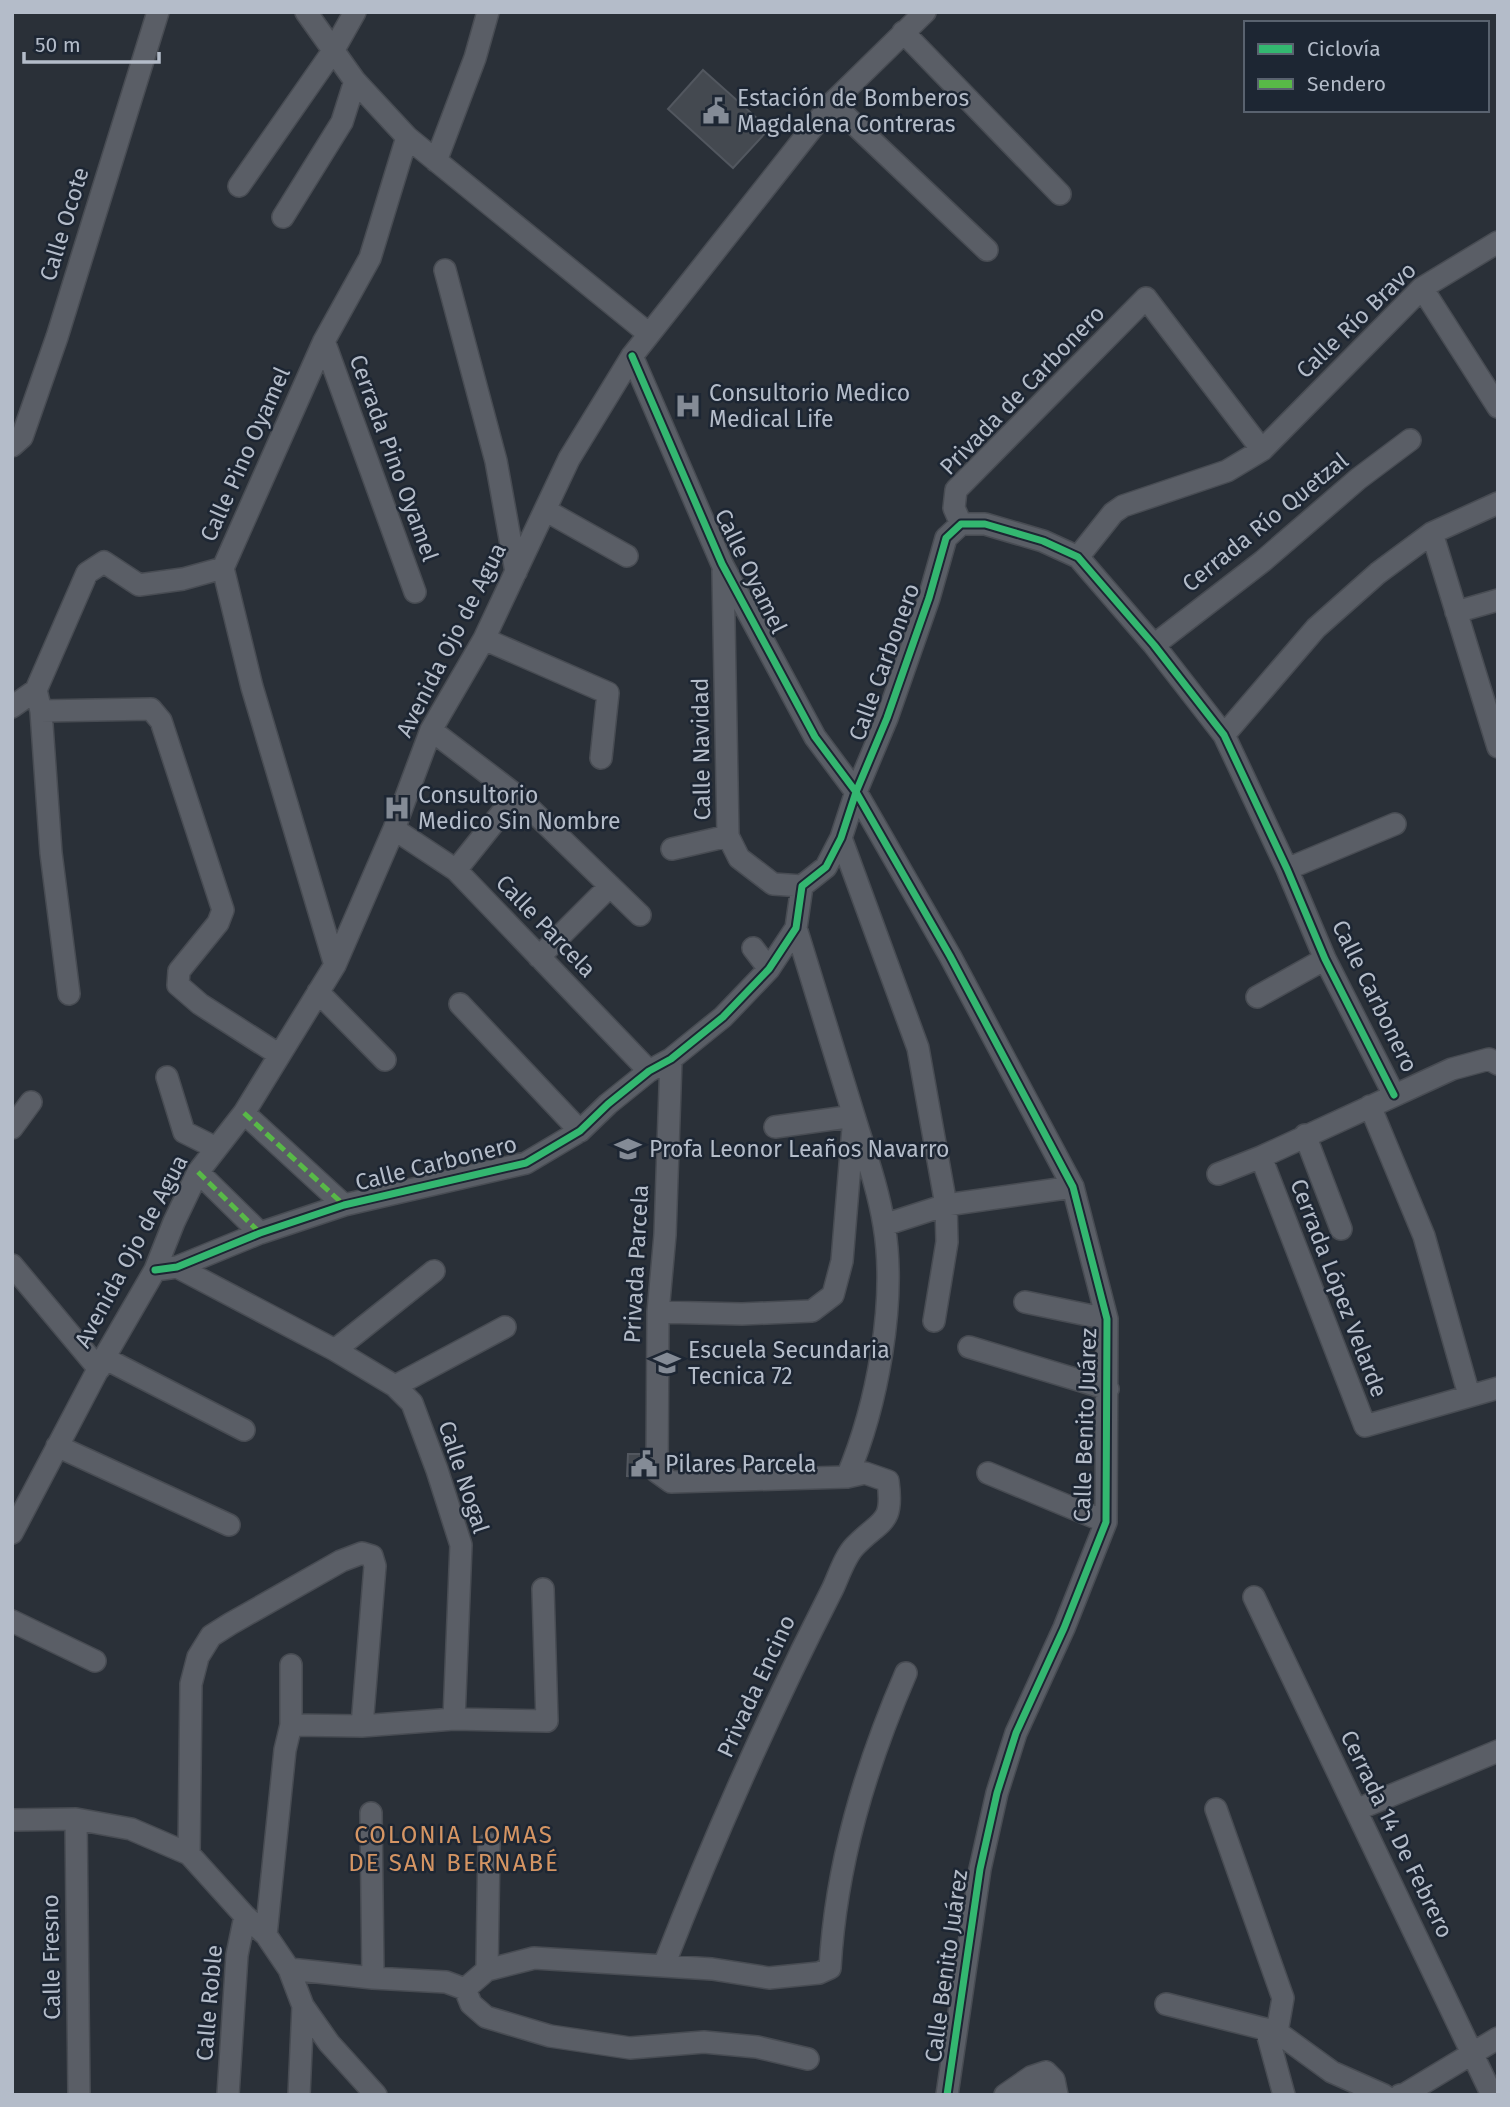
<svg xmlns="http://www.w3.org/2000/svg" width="1510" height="2107" font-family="'Fira Sans',sans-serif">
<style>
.building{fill:#444950;stroke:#52575f;stroke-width:2}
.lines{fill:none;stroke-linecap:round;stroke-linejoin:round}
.minor-casing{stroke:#484c53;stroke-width:24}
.minor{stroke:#5a5e66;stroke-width:21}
.quiet{stroke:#58b947;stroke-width:5;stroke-dasharray:10 5;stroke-linecap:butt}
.cycleway-casing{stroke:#1d2633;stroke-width:11}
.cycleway{stroke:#33b770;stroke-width:7}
.labels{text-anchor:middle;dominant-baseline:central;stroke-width:5;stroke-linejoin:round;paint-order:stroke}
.poi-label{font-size:23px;fill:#b4bcc9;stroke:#1d2633;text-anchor:start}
.street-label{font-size:23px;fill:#b4bcc9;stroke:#1d2633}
.neighbourhood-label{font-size:24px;letter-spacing:2px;fill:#d59563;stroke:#1d2633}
</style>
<rect width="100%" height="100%" fill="#2a3038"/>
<path class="building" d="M703,70L769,129L733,168L668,109Z
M628,1454H644V1473H642V1477L627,1476Z"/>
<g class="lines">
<g class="minor-casing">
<path id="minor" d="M306,12L355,81L407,137L649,334
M903,32L1060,194
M832,103L987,250
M436,161L475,58L488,12
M239,186L333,51L355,12
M283,217L342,122L355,81
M445,270L496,461L516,572
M1422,288L1498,407
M324,341L415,592
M632,356L722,564L815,737L856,792L950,956L1073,1187L1107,1319L1106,1522L1064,1628L1016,1733L997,1793L980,1869L947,2095
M12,446L22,437L57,337L158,12
M545,510L627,556
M961,524L954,508L956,490L1146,298L1262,450
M1432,533L1498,747
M1078,557L1113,513L1123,506L1227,471L1262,450L1422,288L1498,242
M723,571L728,836L739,858L773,884L802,886
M1456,612L1498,600
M484,639L608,693L601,758
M1154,645L1263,561L1358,479L1410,440
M36,690L41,711L51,853L69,994
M12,707L36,690L87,573L104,562L139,585L183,579L223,568
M41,711L151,709L161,721L223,910L218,923L179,971L178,985L200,1004L278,1054
M431,730L516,795L640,915
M1224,735L1316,628L1378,573L1432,533L1498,503
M394,829L456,870L649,1071
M841,838L918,1048L946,1205L947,1242L934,1321
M672,849L728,836
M1287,869L1395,824
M456,870L516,795
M753,948L769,969
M539,957L610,886
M335,965L252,687L223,568L324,341L370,258L407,137
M318,992L385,1060
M1257,997L1325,959
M460,1004L580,1131
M167,1077L184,1132L216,1148
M1370,1106L1424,1236L1469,1395
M244,1113L344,1205
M775,1127L854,1116C865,1152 878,1188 884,1225C897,1302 877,1406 847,1477
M12,1128L31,1102
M1305,1135L1341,1229
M1261,1157L1365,1426L1498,1388
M198,1172L260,1233
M1218,1174L1261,1157L1452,1069L1489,1059L1498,1064
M884,1225L946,1205L1073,1187
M12,1265L99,1369
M177,1267L335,1350L395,1386L412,1403L437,1470L461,1545L454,1719
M155,1270L177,1267L260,1233L344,1205L526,1163L580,1131L608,1104L649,1071L671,1059L723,1017L769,969L796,928L802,886L826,867L841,838L856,792L887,718L929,598L946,538L961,524H985L1043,541L1078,557L1154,645L1224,735L1287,869L1325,959L1394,1095
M1025,1302L1107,1319
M658,1312L742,1314L812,1311L833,1295L842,1261L854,1116L796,928
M969,1347L1108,1389
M335,1350L434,1271
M104,1358L244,1430
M395,1386L505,1327
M57,1446L229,1525
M988,1473L1106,1522
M12,1533L104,1358L155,1270L174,1222L198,1172L244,1113L335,965L394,829L431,730L484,639L569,459L632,356L832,103L925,12
M1254,1597L1492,2095
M12,1621L95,1661
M291,1725L362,1726L454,1719L547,1721L543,1589
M1216,1809L1283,1998L1277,2032
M1356,1810L1498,1751
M371,1813L373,1978
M76,1819L79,2095
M12,1820L76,1819L131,1829L189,1854L245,1916L266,1935L289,1969L303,2006L329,2043L376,2095
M189,1854L191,1684L198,1657L211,1636L230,1624L341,1561L362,1553L372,1556L375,1566L362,1726
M266,1935L285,1750L291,1725V1665
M664,1965C714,1837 770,1711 833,1588C839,1575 845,1556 855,1546C881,1519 894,1525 888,1481L865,1473L847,1477L671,1482L657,1472L658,1312L665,1235L671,1059
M289,1969L373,1978L446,1982L465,1989L487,1970L534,1958L712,1969L769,1978L819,1973L830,1968C836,1864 865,1768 906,1673
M487,1970L489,1844
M465,1989L471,2004L486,2017L550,2036L630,2048L704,2042L757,2047L808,2059
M1166,2004L1277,2032L1332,2072L1384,2095
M1266,2029L1284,2095
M1046,2072L1054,2080L1057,2095
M228,2095L237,1955L245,1916
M299,2095L303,2006
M1005,2095L1031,2077L1046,2072
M1035,2095L1046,2072
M1400,2095L1405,2094L1498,2038"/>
</g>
<use href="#minor" class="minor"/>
<path class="quiet" d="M244,1113L344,1205
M198,1172L260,1233"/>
<g class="cycleway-casing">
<path id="cycleway" d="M632,356L722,564L815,737L856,792L950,956L1073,1187L1107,1319L1106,1522L1064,1628L1016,1733L997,1793L980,1869L947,2095
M155,1270L177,1267L260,1233L344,1205L526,1163L580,1131L608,1104L649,1071L671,1059L723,1017L769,969L796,928L802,886L826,867L841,838L856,792L887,718L929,598L946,538L961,524H985L1043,541L1078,557L1154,645L1224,735L1287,869L1325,959L1394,1095"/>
</g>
<use href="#cycleway" class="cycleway"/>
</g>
<defs>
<g id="civic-bare" transform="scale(2.1)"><path d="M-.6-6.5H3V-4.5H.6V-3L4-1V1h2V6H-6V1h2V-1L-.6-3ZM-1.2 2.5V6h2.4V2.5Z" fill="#848b96" stroke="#1d2633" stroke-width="2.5" paint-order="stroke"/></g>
<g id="hospital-bare" transform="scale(2.1)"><path d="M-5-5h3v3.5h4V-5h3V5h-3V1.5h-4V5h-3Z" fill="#848b96" stroke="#1d2633" stroke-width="2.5" paint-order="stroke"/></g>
<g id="school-bare" transform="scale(2.1)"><path d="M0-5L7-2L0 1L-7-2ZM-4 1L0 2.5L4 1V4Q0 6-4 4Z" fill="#848b96" stroke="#1d2633" stroke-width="2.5" paint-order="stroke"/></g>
</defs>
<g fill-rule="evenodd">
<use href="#civic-bare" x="716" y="111"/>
<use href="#hospital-bare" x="688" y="406"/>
<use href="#hospital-bare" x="397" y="808"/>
<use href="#school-bare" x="628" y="1149"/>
<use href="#school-bare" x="667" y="1363"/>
<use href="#civic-bare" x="644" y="1464"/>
</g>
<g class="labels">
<g class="poi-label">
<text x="737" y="98">Estación de Bomberos<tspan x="737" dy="26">Magdalena Contreras</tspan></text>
<text x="709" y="393">Consultorio Medico<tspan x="709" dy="26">Medical Life</tspan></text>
<text x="418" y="795">Consultorio<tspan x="418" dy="26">Medico Sin Nombre</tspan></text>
<text x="649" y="1149">Profa Leonor Leaños Navarro</text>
<text x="688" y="1350">Escuela Secundaria<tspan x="688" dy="26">Tecnica 72</tspan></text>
<text x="665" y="1464">Pilares Parcela</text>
</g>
<g class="street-label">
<text transform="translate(64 224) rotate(-73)">Calle Ocote</text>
<text transform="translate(1356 320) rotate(-44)">Calle Río Bravo</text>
<text transform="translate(1022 390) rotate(-46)">Privada de Carbonero</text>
<text transform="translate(245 454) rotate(-66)">Calle Pino Oyamel</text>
<text transform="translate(394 458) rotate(70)">Cerrada Pino Oyamel</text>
<text transform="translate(1265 522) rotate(-39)">Cerrada Río Quetzal</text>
<text transform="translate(751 571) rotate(64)">Calle Oyamel</text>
<text transform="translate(451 640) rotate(-63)">Avenida Ojo de Agua</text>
<text transform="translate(884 662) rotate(-70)">Calle Carbonero</text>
<text transform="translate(701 749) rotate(-91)">Calle Navidad</text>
<text transform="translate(546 926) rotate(46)">Calle Parcela</text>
<text transform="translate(1375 996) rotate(64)">Calle Carbonero</text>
<text transform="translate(436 1163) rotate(-14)">Calle Carbonero</text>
<text transform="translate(131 1251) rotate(-62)">Avenida Ojo de Agua</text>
<text transform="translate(636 1264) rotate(-87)">Privada Parcela</text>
<text transform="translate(1339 1288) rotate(69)">Cerrada López Velarde</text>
<text transform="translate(1085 1425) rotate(-88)">Calle Benito Juárez</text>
<text transform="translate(464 1477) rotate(72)">Calle Nogal</text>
<text transform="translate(756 1686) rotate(-65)">Privada Encino</text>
<text transform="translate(1397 1834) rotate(64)">Cerrada 14 De Febrero</text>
<text transform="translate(51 1957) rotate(-91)">Calle Fresno</text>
<text transform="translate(946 1966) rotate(-82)">Calle Benito Juárez</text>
<text transform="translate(209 2003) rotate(-85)">Calle Roble</text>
</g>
<g class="neighbourhood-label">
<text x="454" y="1835">COLONIA LOMAS<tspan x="454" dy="28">DE SAN BERNABÉ</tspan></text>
</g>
</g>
<rect width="1510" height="2107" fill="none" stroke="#b4bcc9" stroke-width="28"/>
<rect x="1244" y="21" width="245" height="91" fill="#1d2633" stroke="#59626f" stroke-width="2"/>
<rect x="1258" y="44" width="35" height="10" fill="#33b770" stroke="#59626f" stroke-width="2"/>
<text x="1307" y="56" font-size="21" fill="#b4bcc9">Ciclovía</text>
<rect x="1258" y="79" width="35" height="10" fill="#58b947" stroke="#59626f" stroke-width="2"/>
<text x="1307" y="91" font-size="21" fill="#b4bcc9">Sendero</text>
<path d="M24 52v10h135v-10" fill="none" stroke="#b4bcc9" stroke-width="3.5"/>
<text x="35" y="52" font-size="21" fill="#b4bcc9" stroke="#1d2633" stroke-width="5" paint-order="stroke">50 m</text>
</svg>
